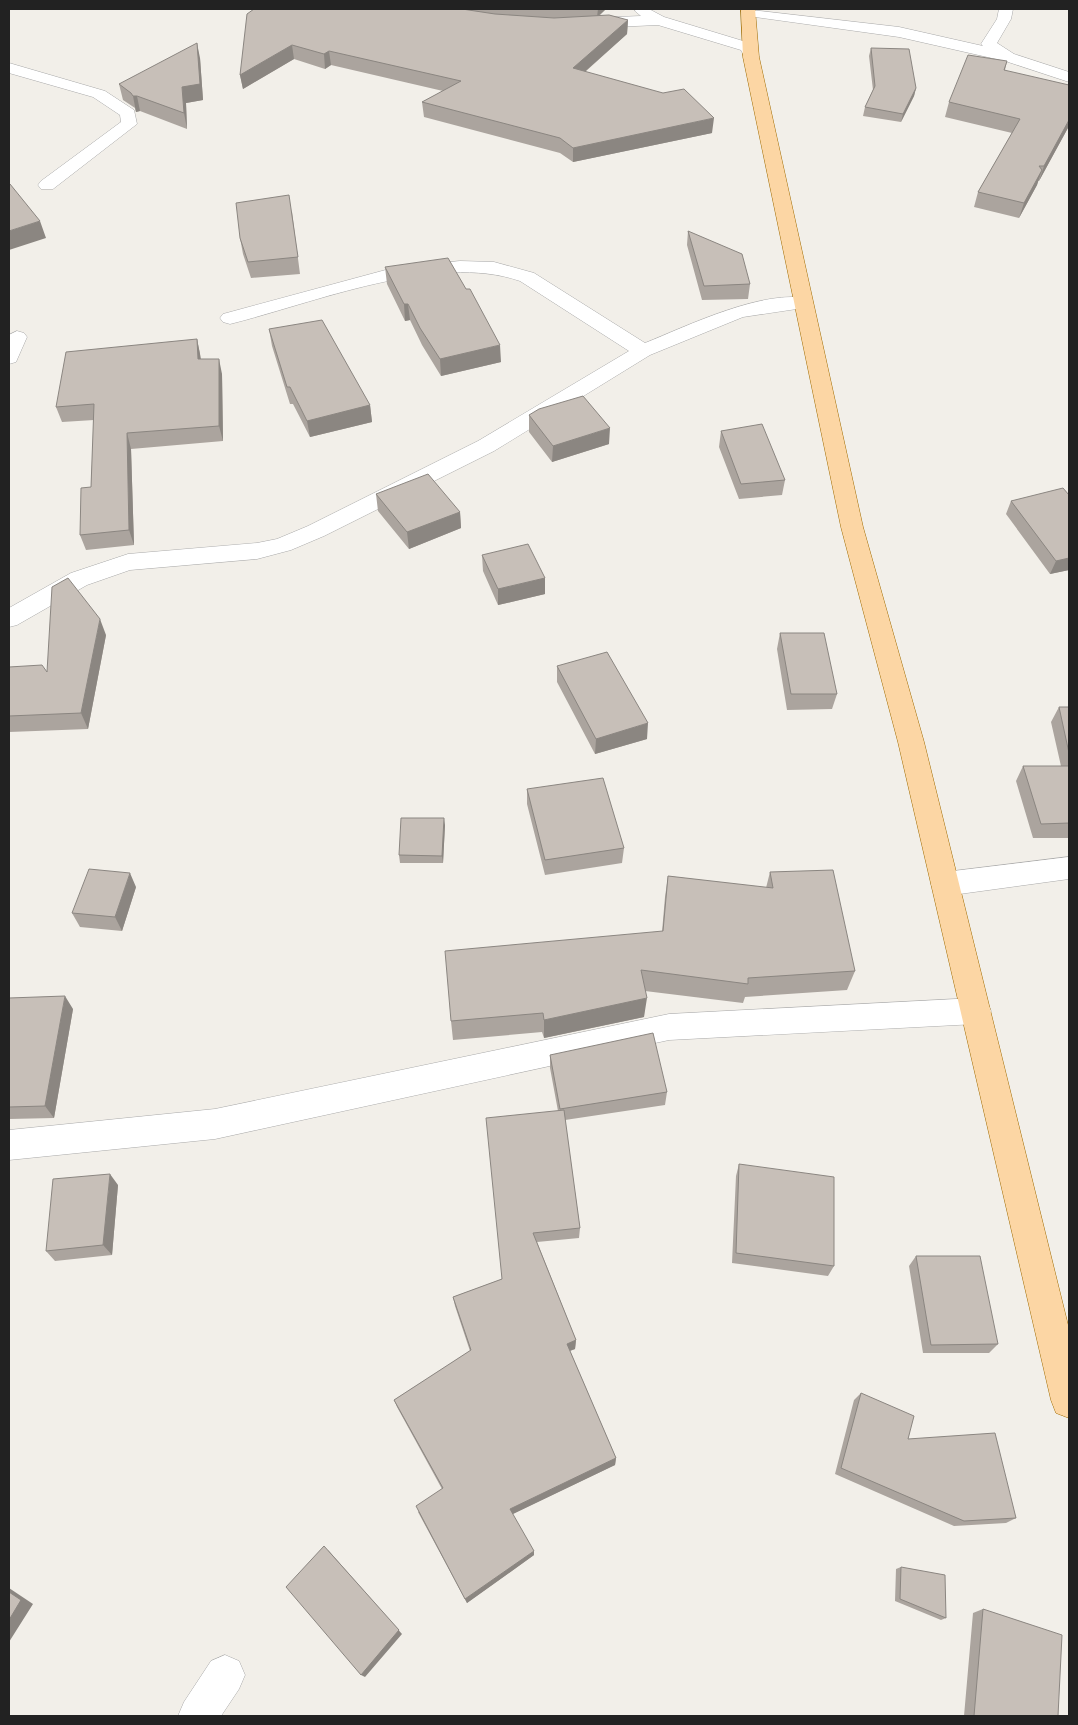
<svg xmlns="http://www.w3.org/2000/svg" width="1078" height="1725" font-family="Karla,sans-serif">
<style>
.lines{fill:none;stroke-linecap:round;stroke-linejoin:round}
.street-casing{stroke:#a9a9a9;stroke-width:1}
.primary-casing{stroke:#a06b00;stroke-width:1}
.street{fill:#fff;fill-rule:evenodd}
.primary{fill:#fcd6a4;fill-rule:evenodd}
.wall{fill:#aba49e}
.shaded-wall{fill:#8b8681}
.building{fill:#c7bfb8;stroke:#8b8681}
</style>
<rect width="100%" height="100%" fill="#f2efe9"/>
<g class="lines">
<g class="street-casing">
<path id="street" d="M636,9H649L664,17L753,44L759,57L751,62L746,60L741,50L658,25L591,28L583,23L591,18L641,16L635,11Z
M743,9L899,27L983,46L981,44L997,19L999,9H1013L1011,19L997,43L1014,54L1069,72V82L1005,61L899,37L748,16L741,12Z
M9,63L105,91L134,110L137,124L53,189H41L38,185L41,181L121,122L120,115L93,97L9,73Z
M460,261L494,262L534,273L645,343C687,326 765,288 810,299L813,303L810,307L743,317L650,355L494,451L324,536L291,550L257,559L130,570L87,585L17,625L9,627V608L71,573L128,554L257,543L277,539L308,526L478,441L629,351L520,281C437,252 314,303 230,324L223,322L220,318L223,314L393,268Z
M17,331L24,333L27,337L16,362L9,364V335Z
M1069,857V879L945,896L935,892L931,884L935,876L945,872Z
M976,998L987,1002L991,1011L987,1020L976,1024L669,1040L215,1139L9,1160V1130L215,1109L669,1014Z
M225,1655L239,1661L245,1675L239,1689L221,1716H178L184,1702L211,1661Z"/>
</g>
<g class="primary-casing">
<path id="primary" d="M741,9H755L759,57L863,527L924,742L1069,1329V1418L1056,1413L1051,1400L898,742L841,527L743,57Z"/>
</g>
<use href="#street" class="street"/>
<use href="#primary" class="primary"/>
</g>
<path class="wall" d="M254,9H606L599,16L628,20L627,34L585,72L712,133L573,162L560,153L424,117L422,102L443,91L331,65L325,69L294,59L243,89L240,75Z
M871,48L916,88L914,96L901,122L863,116L865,107L873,90L869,56Z
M200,58L203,100L186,103L187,129L140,111L136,112L135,108L123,100L119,84Z
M1007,61L1005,70L1069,126L1039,181H1038L1037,185L1019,218L974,207L978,192L1012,133L945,117L949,102Z
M292,212L300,274L251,278L243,254L240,238Z
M688,231L750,284L748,299L702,300L687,245Z
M385,267L501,362L441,376L422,345L410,320L405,321L387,284Z
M269,329L370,405L372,422L310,437L293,404H290L272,346Z
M197,339L201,359L222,374L223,441L131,449L134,545L86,550L80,535L91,487L94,420L62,422L56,407Z
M529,415L609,444L552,462L529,432Z
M721,431L785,480L782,495L739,499L719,447Z
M376,494L460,512L461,528L409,549L378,511Z
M1069,495V570L1050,574L1006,514L1011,501Z
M482,555L545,578V594L498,605L483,571Z
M780,633L837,694L832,709L787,710L777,649Z
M106,635L88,729L9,732V667L47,672Z
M557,666L647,739L595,754L557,682Z
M1059,707H1069V838H1033L1016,781L1023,766H1061L1051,722Z
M527,789L624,848L622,863L545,875L527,804Z
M445,825L443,863H400L399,855Z
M770,872L855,971L847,990L745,997L743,1003L645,991L644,1017L544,1038L542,1032L453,1040L451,1021L662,932L665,897L668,876L766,888Z
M136,887L122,931L80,927L72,913Z
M9,998L73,1009L54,1118L9,1119Z
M550,1055L667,1092L665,1105L565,1120L580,1228L579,1238L537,1242L576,1340L575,1349L570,1351L616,1458L615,1465L512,1514L534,1555L467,1603L418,1512L442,1489L397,1407L394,1400L470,1351L455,1306L453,1297L502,1279L558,1111L550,1068Z
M739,1164L834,1266L828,1276L732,1263L736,1176Z
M118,1185L112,1255L55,1261L46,1251Z
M916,1256L998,1344L989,1353H923L909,1266Z
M861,1393L908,1439L1016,1518L1006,1523L954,1526L835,1474L854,1400Z
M901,1567L946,1618L941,1620L895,1601L896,1569Z
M983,1609L1058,1716H964L973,1613Z"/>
<path class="shaded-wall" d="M598,9H606L597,17Z
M628,20L627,34L572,83L573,68Z
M197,43L200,58L203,100L186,103L187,129L184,113L182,87Z
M292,45L294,59L243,89L240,75Z
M329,51L331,65L325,69L324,54Z
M916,88L914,96L901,122L903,114Z
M133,96H137L140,111L136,112Z
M714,118L712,133L573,162V148Z
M1069,120V126L1039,181L1044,166Z
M1042,170L1037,185L1019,218L1024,203Z
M40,221L46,238L9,250V231Z
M404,304H408L410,320L405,321Z
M197,339L200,354L202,374L198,359Z
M500,345L501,362L441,376L440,359Z
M219,359L222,374L223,441L219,426Z
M370,405L372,422L310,437L307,421Z
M610,428L609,444L552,462L553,446Z
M127,433L131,449L134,545L129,530Z
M460,512L461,528L409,549L407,532Z
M1069,558V570L1050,574L1056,561Z
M545,578V594L498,605V589Z
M100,619L106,635L88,729L81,713Z
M648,723L647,739L595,754L596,739Z
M444,818L445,825L443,863L442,856Z
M130,873L136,887L122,931L115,917Z
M65,996L73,1009L54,1118L45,1106Z
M647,998L644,1017L544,1038V1020Z
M110,1174L118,1185L112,1255L103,1245Z
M576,1340L575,1349L566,1352L567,1344Z
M616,1458L615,1465L511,1515L510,1509Z
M328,1550L402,1634L365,1677L361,1675Z
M534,1551V1555L467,1603L465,1599Z
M9,1588L33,1604L9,1642Z"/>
<path class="building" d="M254,9H462L495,14L554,18L609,15L628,20L573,68L663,93L684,89L714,118L573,148L560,138L422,102L461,81L329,51L324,54L292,45L240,75L247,14Z
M197,43L200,84L182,87L184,113L137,96H133L131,93L119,84Z
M871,48L909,49L916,88L903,114L865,107L875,86Z
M968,55L1007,61L1004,70L1069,85V120L1044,166H1039L1042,170L1024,203L978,192L1020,119L949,102Z
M9,184H10L40,221L9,231Z
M289,195L298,257L248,262L240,238L236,203Z
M688,231L742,254L750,284L704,286Z
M448,258L466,289H470L500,345L440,359L420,328L408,304H404L385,267Z
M322,320L370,405L307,421L290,387H287L269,329Z
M197,339L198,359H219V426L127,433L129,530L80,535L81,488L91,487L94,404L56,407L66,352Z
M583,396L610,428L553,446L529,415L539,409Z
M762,424L785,480L741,484L721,431Z
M428,474L460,512L407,532L376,494Z
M1063,488L1069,495V558L1056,561L1011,501Z
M528,544L545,578L498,589L482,555Z
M68,578L100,619L81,713L9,716V667L42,665L47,672L52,587Z
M780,633H824L837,694H791Z
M607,652L648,723L596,739L557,666Z
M1059,707H1069V753Z
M1023,766H1069V823L1041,824Z
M603,778L624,848L545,860L527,789Z
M401,818H444L442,856L399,855Z
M89,869L130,873L115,917L72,913Z
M833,870L855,971L748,978V984L641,970L647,998L544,1020L543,1013L451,1021L445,951L663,931L668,876L773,888L770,872Z
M65,996L45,1106L9,1107V998Z
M653,1033L667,1092L560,1109L550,1055Z
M564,1110L580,1228L533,1233L576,1340L567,1344L616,1458L510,1509L534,1551L465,1599L416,1506L443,1488L394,1400L471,1350L453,1297L502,1279L486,1118Z
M739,1164L834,1177V1266L736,1253Z
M110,1174L103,1245L46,1251L53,1179Z
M916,1256H980L998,1344L931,1345Z
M861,1393L914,1416L908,1439L995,1433L1016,1518L964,1521L841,1468Z
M324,1546L399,1630L361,1675L286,1587Z
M901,1567L945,1575L946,1618L900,1599Z
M9,1592L21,1600L9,1620Z
M983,1609L1062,1635L1058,1716H974Z"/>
<rect width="1078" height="1725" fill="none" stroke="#222222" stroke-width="20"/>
</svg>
